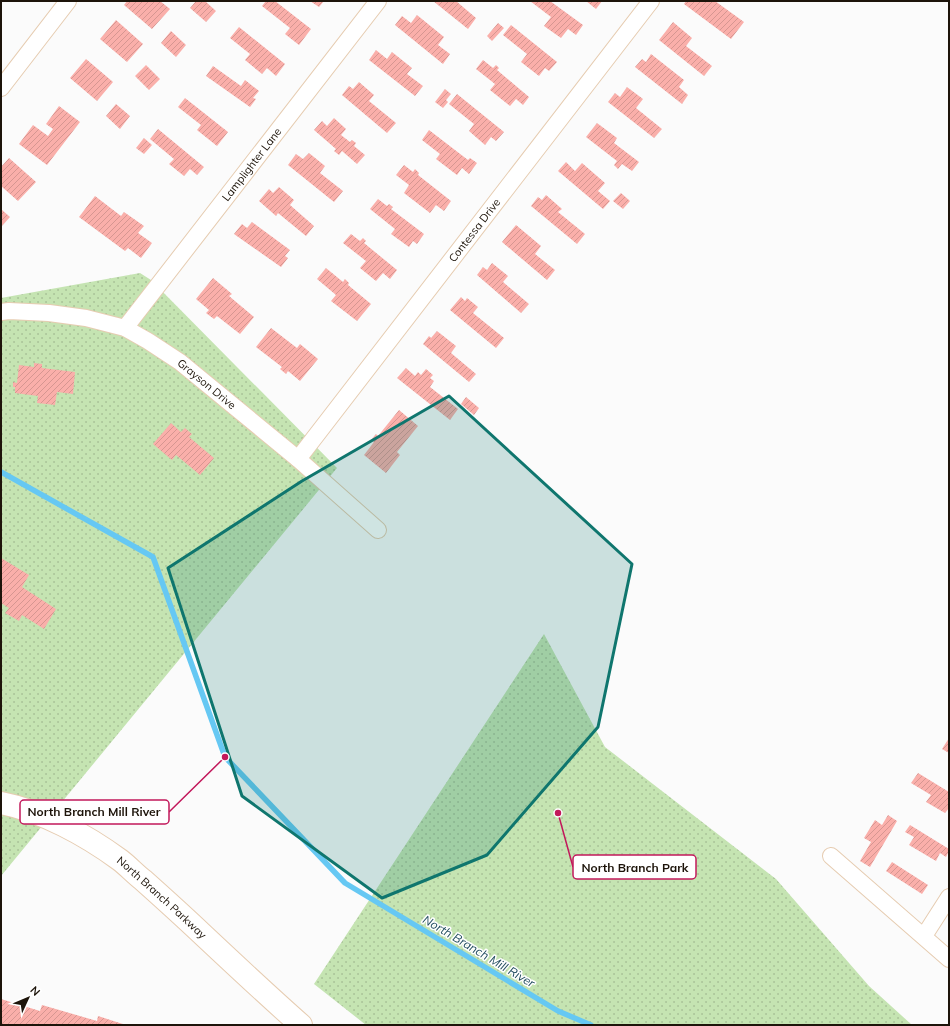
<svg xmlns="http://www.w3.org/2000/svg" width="950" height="1026" font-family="Mulish,sans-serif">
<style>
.green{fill:url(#green-dots)}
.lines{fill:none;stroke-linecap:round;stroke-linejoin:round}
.stream{stroke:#66c8f3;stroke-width:5.5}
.building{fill:url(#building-hatch)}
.street-casing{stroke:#e6ccb1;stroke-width:18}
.secondary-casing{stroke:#e6ccb1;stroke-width:24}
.street{stroke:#fff;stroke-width:16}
.secondary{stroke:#fff;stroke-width:22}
.marked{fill:#0f766e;fill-opacity:0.2;stroke:#0f766e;stroke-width:3;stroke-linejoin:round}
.labels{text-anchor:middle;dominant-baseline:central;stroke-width:3;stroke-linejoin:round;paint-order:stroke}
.street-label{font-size:11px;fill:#1d140a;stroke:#fff}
.water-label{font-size:12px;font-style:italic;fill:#224d5f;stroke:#fff}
.leader{fill:none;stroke:#c2185b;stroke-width:1.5}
.callout-dot{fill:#c2185b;stroke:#fff;stroke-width:1.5}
.callout{fill:#fff;stroke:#c2185b;stroke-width:1.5}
.callout-label{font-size:12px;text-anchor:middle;font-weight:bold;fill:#1d140a}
</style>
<defs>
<pattern id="green-dots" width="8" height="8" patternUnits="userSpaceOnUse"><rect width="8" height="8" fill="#c5e4b2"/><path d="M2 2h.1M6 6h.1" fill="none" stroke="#a9c398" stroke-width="1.8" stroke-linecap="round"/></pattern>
<pattern id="building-hatch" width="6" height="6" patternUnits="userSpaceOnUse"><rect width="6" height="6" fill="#faafaa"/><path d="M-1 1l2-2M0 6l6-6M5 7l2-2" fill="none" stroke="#d69691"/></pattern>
</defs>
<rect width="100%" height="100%" fill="#fbfbfb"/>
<path class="green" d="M140,273L151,280L337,468L1,876V298Z
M544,634L605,747L776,879L869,986L912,1025H366L314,984Z"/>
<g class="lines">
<path class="stream" d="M1,472L153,557L225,757L345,883L558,1011L591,1025"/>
</g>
<path class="building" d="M127,1H160L170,9L152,29L124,5Z
M196,1H205L216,11L206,22L190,8Z
M266,1H275L311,29L299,45L285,34L290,28L262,6Z
M310,1H324L319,7Z
M433,1H456L476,18L468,29Z
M530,1H550L583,25L576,35L568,29L561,38L544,26L551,17Z
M586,1H602L596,9Z
M686,1H715L744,22L731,39L684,4Z
M417,15L444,37L438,45L450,54L443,64L395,25L402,16L411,23Z
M116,20L143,44L127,62L100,39Z
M673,22L692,38L686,46L712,66L704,76L659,40Z
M498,23L504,28L492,41L487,36Z
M511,25L557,62L549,71L545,68L539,76L521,62L527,54L503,35Z
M239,27L285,64L276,76L267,68L262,74L245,60L250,54L230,38Z
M171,31L186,45L176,57L161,43Z
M376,50L387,59L392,52L412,68L407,74L423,86L415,96L369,60Z
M651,54L684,80L679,87L688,95L682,104L635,67L642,59L646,62Z
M86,59L113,82L97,101L70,78Z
M483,60L493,68L496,65L499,68L497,70L529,97L523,105L516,99L510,106L490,90L495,84L476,69Z
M146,65L160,79L149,90L135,76Z
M213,66L241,86L245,80L259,91L253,98L256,99L250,107L206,76Z
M359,82L374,95L369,101L396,123L387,133L342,95L349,86L353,89Z
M627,87L643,99L636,108L662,129L654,138L608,102L615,93L620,97Z
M445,89L451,94L446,100L448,102L443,108L435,102Z
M457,94L504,132L496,141L491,137L485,145L469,131L474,124L449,104Z
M185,98L228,132L217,146L197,130L201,125L178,107Z
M116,104L130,116L120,129L106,116Z
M59,106L80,122L47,165L19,144L33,125L48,136L53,129L46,124Z
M334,118L346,129L341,135L350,142L352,140L356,143L354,146L365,155L357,164L342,151L339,155L334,151L336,149L314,130L322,121L327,126Z
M597,123L617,138L614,143L639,162L632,171L622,164L618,169L614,165L617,161L586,137Z
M158,129L204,167L197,175L190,169L184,176L169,164L174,159L150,139Z
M429,130L468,160L470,158L477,163L469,174L462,168L457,175L436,159L440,154L422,140Z
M144,138L152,145L144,154L136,148Z
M309,153L325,166L320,173L343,191L334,202L288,165L296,154L303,159Z
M9,158L36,182L18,201L1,186V167Z
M566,162L575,171L582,163L605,183L598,191L610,201L603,209L558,171Z
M404,165L413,172L415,169L419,173L418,175L451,201L444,211L436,205L430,213L404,193L409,185L396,175Z
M279,187L294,200L290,205L314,226L306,236L278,213L276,216L259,201L269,189L273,193Z
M621,193L630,201L623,209L613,201Z
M546,195L562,209L558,212L585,234L577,244L531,206L538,197L542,200Z
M95,196L121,216L124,212L144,226L138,233L152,243L141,258L128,248L125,251L79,217Z
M378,199L387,206L389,204L393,207L391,209L424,234L417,244L413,241L409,247L391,234L395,229L370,209Z
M1,209L10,217L1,227Z
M252,222L290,250L285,256L288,258L281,267L234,234L242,224L247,228Z
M516,225L541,246L535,254L555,270L547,280L502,242Z
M351,234L360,241L363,238L366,241L364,243L397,270L390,279L383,273L376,281L360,268L366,261L343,243Z
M492,263L508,276L503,282L529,304L521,313L477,275L483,267L487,270Z
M326,268L343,282L345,279L349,283L348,285L371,304L357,321L331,301L336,295L317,279Z
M213,278L232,294L229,296L254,317L240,334L217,316L214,319L206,313L209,310L196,299Z
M461,297L465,301L467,298L478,307L473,313L504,338L496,348L450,310Z
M271,328L297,348L300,344L318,359L300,381L288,371L286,374L280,369L282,367L256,347Z
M437,331L456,346L451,353L476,374L469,382L423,344L429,336L431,338Z
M34,363L42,364V368L75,372L73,394L57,392L55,405L37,403L38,396L15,393V387H13V382L17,383L19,365L34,367Z
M406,368L415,376L418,372L421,375L426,369L433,375L430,378L434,381L430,387L458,409L450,420L397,378Z
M466,397L479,408L474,415L461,404Z
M399,410L418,426L397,452L400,455L386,473L364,455L374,442L371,440L376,434L378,436Z
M171,423L181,432L185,428L192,434L189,437L214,458L200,475L176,455L172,460L153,444Z
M1,558L29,575L22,587L56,609L44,629L22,615L19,621L5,613L9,608L1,603Z
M949,738V753L942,749Z
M918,773L949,792V808L945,813L926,802L931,795L911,783Z
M888,815L897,821L870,867L860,861L871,842L864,838L875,820L882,825Z
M910,825L949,849V851L946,857L940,853L936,861L909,845L914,837L905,832Z
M892,862L928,885L922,894L886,871Z
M1,999L40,1011L42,1005L97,1021L98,1016L126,1025H1Z"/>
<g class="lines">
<g class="street-casing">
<g id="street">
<path d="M1,88L68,1"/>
<path id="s1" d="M1,312L9,311L49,313L86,318L125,328L148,341L180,362L298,459L378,530"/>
<path id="s2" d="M125,328L378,1"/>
<path id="s3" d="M298,459L651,1"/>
<path d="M831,856L949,959"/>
<path d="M924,936L949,897"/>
</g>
</g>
<g class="secondary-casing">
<g id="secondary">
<path id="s4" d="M1,803C42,811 86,835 120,860C128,866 135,874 143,880C162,897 182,915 201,933C234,964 267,995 301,1025"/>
</g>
</g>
<use href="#street" class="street"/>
<use href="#secondary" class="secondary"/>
</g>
<path class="marked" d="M449,396L632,564L598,727L487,855L382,898L242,796L168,568L302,481Z"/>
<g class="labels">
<g class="street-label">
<text stroke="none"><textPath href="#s2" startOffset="207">Lamplighter Lane</textPath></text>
<text stroke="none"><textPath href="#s3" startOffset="289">Contessa Drive</textPath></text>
<text stroke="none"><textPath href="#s1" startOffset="225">Grayson Drive</textPath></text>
<text stroke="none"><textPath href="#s4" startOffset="189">North Branch Parkway</textPath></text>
</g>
<g class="water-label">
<text transform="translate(479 951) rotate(31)">North Branch Mill River</text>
</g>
</g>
<path class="leader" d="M225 757L169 812M558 813L573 867"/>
<g class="callout-dot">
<circle cx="225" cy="757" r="4"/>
<circle cx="558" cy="813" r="4"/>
</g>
<g class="callout">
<rect x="20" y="800" width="149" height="24" rx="4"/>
<rect x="573" y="855" width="123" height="24" rx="4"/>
</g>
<g class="callout-label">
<text x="94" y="816">North Branch Mill River</text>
<text x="635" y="872">North Branch Park</text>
</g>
<rect width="950" height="1026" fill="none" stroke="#1d140a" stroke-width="4"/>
<g transform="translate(28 998) rotate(46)" stroke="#ffffff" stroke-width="3" paint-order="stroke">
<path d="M0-3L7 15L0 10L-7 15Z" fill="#1d140a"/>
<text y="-6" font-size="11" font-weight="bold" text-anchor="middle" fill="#1d140a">N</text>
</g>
</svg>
